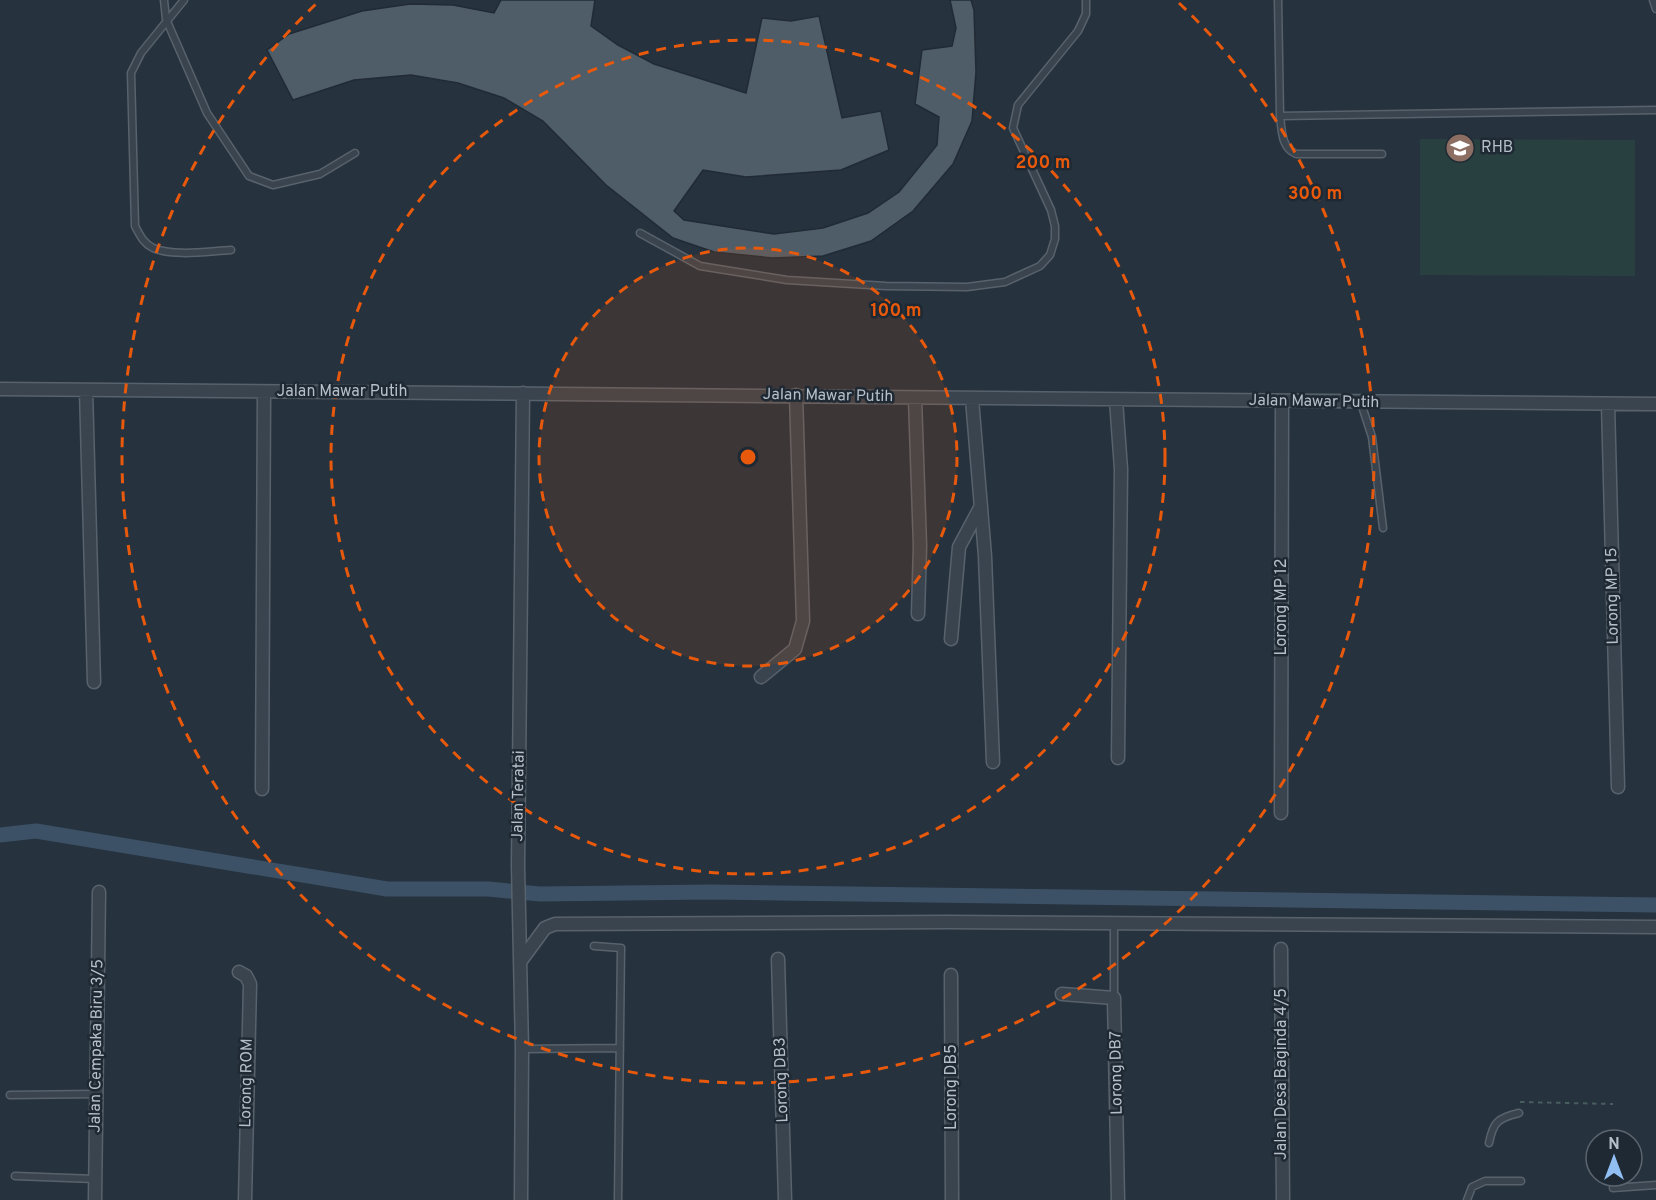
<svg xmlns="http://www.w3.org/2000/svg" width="1656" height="1200" font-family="Overpass,sans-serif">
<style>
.green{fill:#294040}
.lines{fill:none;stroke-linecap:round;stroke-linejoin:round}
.canal{stroke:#3c5166;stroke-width:15}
.building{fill:#4f5d69;stroke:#212b35;stroke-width:1.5}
.lane-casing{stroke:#58626c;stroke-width:9}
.street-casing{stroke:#58626c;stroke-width:15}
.path{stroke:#485d5e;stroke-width:2;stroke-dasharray:4.5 4.5;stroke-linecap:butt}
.lane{stroke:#3a444e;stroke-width:6}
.street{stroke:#3a444e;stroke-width:12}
.ring{fill:none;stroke:#e8590c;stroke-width:3;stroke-dasharray:10 8}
.labels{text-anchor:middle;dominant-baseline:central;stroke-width:5;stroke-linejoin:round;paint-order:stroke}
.poi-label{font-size:16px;fill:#b6bfc9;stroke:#1f2933;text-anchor:start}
.street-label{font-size:16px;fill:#b6bfc9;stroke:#1f2933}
.centre{fill:#e8590c;stroke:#1f2933;stroke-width:3}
.ring-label{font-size:18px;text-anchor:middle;font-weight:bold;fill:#e8590c;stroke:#1f2933;stroke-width:5;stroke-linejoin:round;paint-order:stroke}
</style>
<rect width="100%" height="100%" fill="#26323e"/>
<path class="green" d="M1420,139L1635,140V276L1420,275Z"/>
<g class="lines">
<path class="canal" d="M0,835L36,831L387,889H488L540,894L711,892L1656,905"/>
</g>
<path class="building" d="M501,0H595L591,26L618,45L654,64L746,93L762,18L791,21L819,16L842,118L881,111L889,150L841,170L746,177L703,170L674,211L684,220L774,234L823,228L868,213L899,192L937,145L939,117L915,104L922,50L952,46L956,28L950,0H971L974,10L976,72L972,121L953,164L913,211L871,241L823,256L773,258L714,252L673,238L606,185L543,121L504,98L458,83L411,75L354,80L293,100L267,50L289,34L362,11L410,4L453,5L494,13Z"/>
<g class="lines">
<g class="lane-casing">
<path id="lane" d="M164,0L166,19L207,113L249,176L273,185L320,174L355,153
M184,0L141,53L131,73L135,226C140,235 143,243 153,248C175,257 209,251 231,250
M1278,0L1280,116L1656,110
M1653,0L1656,9
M1280,116C1282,131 1281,147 1296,154H1382
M640,233L700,266L787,280L886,286L967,287L1005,282L1040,266L1050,255L1055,239V226L1051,210L1013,128L1018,105L1078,31L1086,14V0
M1361,403L1372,437L1383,528
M594,946L621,948L618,1200
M1114,998V924
M522,1049L620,1048
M10,1095L96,1094
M1489,1143C1493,1122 1498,1118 1519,1113
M15,1176L95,1179
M1613,1188L1656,1185
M1467,1200L1472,1187L1485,1181H1521"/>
</g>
<g class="street-casing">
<path id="street" d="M0,389L1656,404
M86,390L94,682
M915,398L920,546L918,614
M972,399L985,556L993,762
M1116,400L1121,469L1118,758
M1608,404L1618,787
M951,639L959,547L981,506
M761,677L795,649L803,621L796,395
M262,789L264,392
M1281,813L1282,401
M1281,949L1283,1200
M778,959L785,1200
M520,962L545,928L555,924L948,922L1656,927
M239,972L246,976L250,984L245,1200
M951,975L952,1200
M1062,994L1114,998L1118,1200
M95,1200L99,892
M521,1200L522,1049L518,866L523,393"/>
</g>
<path class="path" d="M1520,1102L1613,1104"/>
<use href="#lane" class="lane"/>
<use href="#street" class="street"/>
</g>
<circle cx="748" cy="457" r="209" fill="#e8590c" fill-opacity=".12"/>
<g class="ring">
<circle cx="748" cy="457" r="209"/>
<circle cx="748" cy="457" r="417"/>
<path d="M1179 3A626 626 0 1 1 317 3"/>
</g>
<defs>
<g id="university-disc" transform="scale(1.5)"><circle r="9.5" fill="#8d6e63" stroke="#1f2933"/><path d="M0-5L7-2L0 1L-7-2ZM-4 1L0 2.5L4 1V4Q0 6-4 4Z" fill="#fff"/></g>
</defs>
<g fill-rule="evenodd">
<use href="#university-disc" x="1460" y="148"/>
</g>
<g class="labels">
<g class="poi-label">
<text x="1481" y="148">RHB</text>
</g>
<g class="street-label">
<text x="342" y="392">Jalan Mawar Putih</text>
<text transform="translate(828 396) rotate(1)">Jalan Mawar Putih</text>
<text transform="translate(1314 402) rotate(1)">Jalan Mawar Putih</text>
<text transform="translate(1613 596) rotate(-91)">Lorong MP 15</text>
<text transform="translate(1282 607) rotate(-90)">Lorong MP 12</text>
<text transform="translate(519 796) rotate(-89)">Jalan Teratai</text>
<text transform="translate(97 1046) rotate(-89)">Jalan Cempaka Biru 3/5</text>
<text transform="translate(1117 1073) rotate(-91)">Lorong DB7</text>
<text transform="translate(1282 1074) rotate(-90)">Jalan Desa Baginda 4/5</text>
<text transform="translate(782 1080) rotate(-92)">Lorong DB3</text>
<text transform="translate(247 1083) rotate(-89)">Lorong ROM</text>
<text transform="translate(952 1087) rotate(-90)">Lorong DB5</text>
</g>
</g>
<circle cx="748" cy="457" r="9" class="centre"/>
<g class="ring-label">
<text x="1043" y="168">200 m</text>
<text x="1315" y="199">300 m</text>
<text x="896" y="316">100 m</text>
</g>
<g transform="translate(1614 1158)"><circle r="28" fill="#1f2933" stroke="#5b656f" stroke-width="1.5"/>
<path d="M0-4.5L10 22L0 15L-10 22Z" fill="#91bff3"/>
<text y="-9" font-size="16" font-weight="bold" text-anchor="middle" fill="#b6bfc9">N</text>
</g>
</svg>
